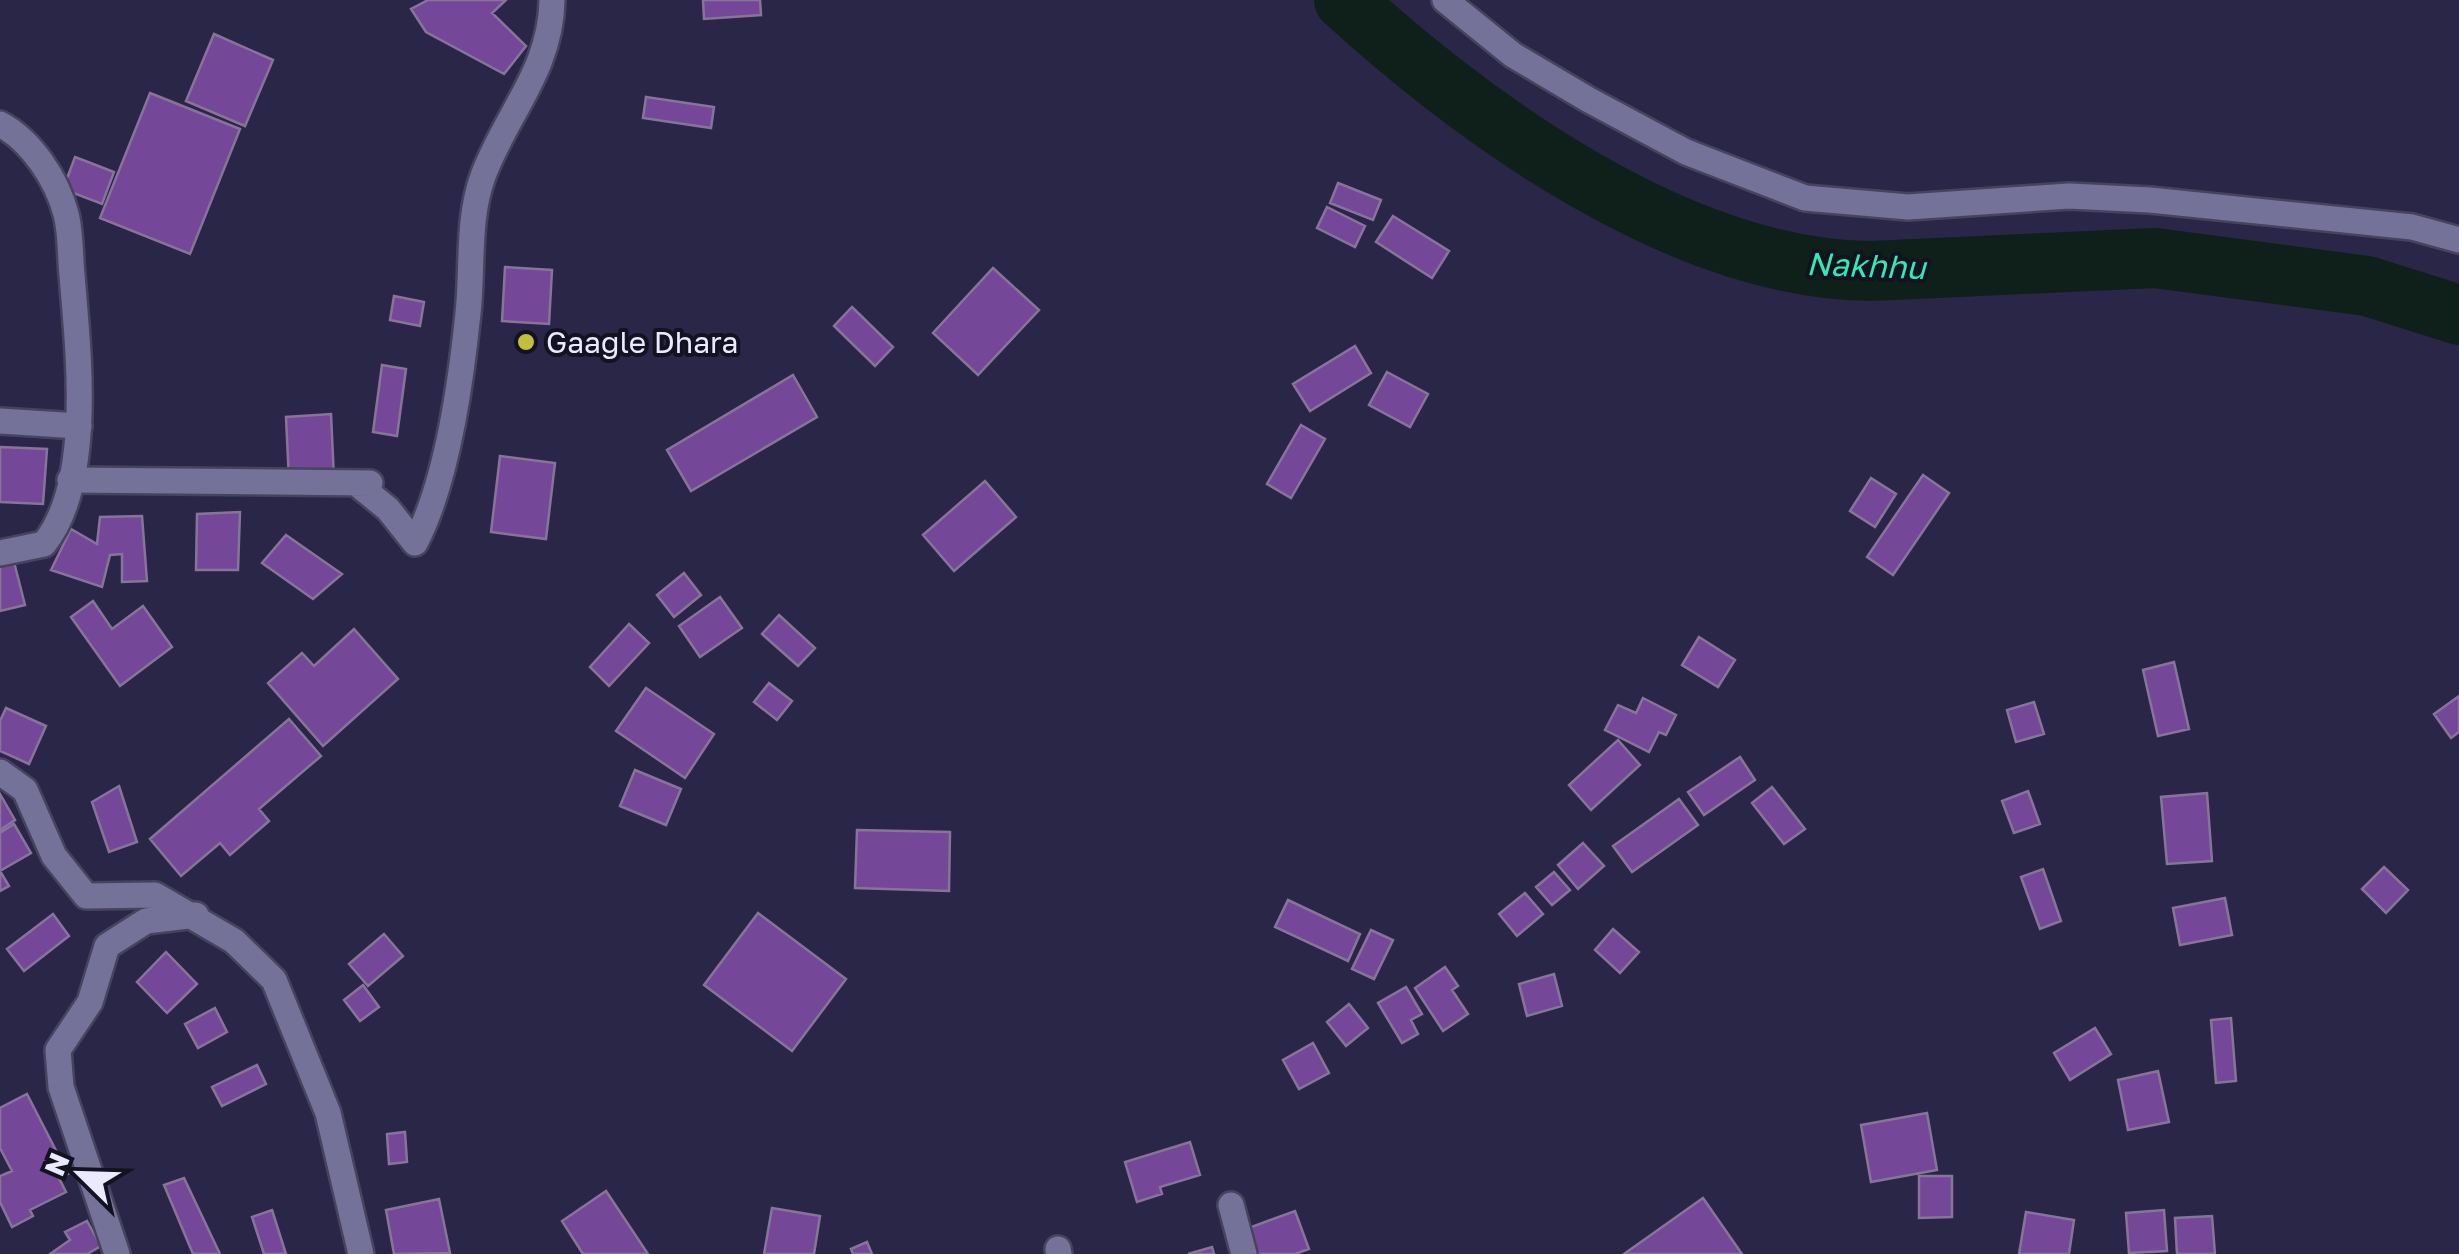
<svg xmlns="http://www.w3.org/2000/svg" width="2459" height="1254" font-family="'Golos Text',sans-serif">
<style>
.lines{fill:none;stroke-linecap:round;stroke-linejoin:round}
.river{stroke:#0f201a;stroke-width:60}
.building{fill:#744798;stroke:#877499;stroke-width:2.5}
.minor-casing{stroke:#47435f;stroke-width:30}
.tertiary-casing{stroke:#47435f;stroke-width:30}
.minor{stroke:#757299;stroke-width:25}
.tertiary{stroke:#757299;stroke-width:25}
.poi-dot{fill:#c1be40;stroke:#131220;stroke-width:4}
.labels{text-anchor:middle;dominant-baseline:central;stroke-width:8;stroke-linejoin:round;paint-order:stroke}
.poi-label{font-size:30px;fill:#eae9ff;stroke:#131220;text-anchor:start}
.water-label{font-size:32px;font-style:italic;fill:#30ebb5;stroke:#131220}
</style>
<rect width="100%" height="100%" fill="#2a2647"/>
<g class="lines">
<path class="river" d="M1344,0C1479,123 1683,270 1872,271L2155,258L2367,286L2459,315"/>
</g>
<path class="building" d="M428,0H506L492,13L526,46L504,74L426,32L411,9Z
M703,0H760L761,15L704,19Z
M214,34L273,60L245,126L186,101Z
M150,93L240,129L190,254L100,218Z
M646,97L714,107L711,128L643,118Z
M75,157L114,172L102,204L63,189Z
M1338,183L1381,200L1373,220L1330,203Z
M1327,207L1365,226L1355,247L1317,228Z
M1393,216L1449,251L1432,278L1376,242Z
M505,267L552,270L549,324L502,321Z
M993,268L1039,310L978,375L933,333Z
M394,296L424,302L420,326L390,320Z
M852,307L893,347L875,366L834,326Z
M1355,346L1371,373L1310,411L1293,384Z
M382,365L406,369L397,436L373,432Z
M1387,372L1428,394L1410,427L1369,405Z
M793,375L817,417L691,491L667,450Z
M331,414L334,478L289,481L286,417Z
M1301,425L1325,439L1291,498L1267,484Z
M0,447L47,449L43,504L0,502Z
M500,456L555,463L546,539L491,532Z
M1923,475L1949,493L1893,575L1867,557Z
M1871,478L1896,494L1875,527L1850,511Z
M985,481L1016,517L954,571L923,535Z
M240,512L238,570H196L197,514Z
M142,516L147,581L122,582V554L110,555L102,587L51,570L71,529L97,544L100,517Z
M286,535L342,574L313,599L262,563Z
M14,562L25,605L0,611V566Z
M684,573L701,595L674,617L657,595Z
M720,597L742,628L700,657L679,626Z
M93,601L112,629L143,606L172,647L120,686L71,617Z
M779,615L815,648L798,666L762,634Z
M629,624L649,643L609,686L590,667Z
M354,629L398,679L323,746L268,683L302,653L314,666Z
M1699,637L1735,660L1718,687L1682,665Z
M2174,662L2189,729L2158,736L2143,670Z
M769,683L792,701L777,720L754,702Z
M646,688L714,734L685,778L616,731Z
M2459,696V732L2451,738L2434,714Z
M1643,698L1676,715L1666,735L1659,732L1649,752L1605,730L1618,705L1636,713Z
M2034,702L2044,734L2016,742L2007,710Z
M6,708L46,726L29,764L0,751V721Z
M289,719L321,756L259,809L269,821L230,855L220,843L181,876L150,839Z
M1618,740L1640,765L1591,810L1569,785Z
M1740,757L1755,780L1704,815L1688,792Z
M635,770L681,789L666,825L620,806Z
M119,786L137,842L109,852L92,802Z
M1772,787L1805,829L1784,844L1752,803Z
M2028,791L2040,824L2014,833L2002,801Z
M2207,793L2212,861L2167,864L2161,797Z
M0,794L15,820L0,830Z
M1679,799L1698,825L1632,872L1613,846Z
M14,824L31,853L0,871L9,886L0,891V833Z
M857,830L950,832L949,891L855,888Z
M1583,843L1604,866L1578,889L1558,865Z
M2384,867L2408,890L2386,913L2362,889Z
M2043,869L2061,921L2040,929L2021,877Z
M1554,872L1570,890L1552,905L1536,887Z
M1525,893L1543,914L1517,936L1499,914Z
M2225,898L2232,935L2180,945L2173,908Z
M1288,900L1360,934L1348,961L1275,927Z
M758,913L846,979L792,1051L704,985Z
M53,914L69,936L24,971L7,949Z
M1613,929L1639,952L1620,973L1595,950Z
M1371,930L1393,940L1374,979L1352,969Z
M384,934L403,956L368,986L349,964Z
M166,952L197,984L167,1013L137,982Z
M1445,967L1458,986L1452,990L1468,1014L1443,1031L1415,988Z
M1554,974L1562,1006L1527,1016L1519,984Z
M363,985L379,1007L360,1021L344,1000Z
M1406,987L1422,1014L1411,1020L1418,1034L1402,1043L1378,1003Z
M1349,1004L1368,1028L1346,1046L1327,1022Z
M215,1008L227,1032L198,1048L185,1024Z
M2231,1018L2236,1081L2216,1083L2211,1020Z
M2095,1028L2111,1054L2070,1080L2054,1053Z
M1313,1043L1329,1073L1299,1089L1283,1060Z
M257,1065L266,1084L222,1106L212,1087Z
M2158,1071L2169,1122L2128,1130L2118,1080Z
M27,1094L68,1174L59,1178L66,1192L30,1210L33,1216L12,1227L0,1202V1176L12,1171L0,1148V1108Z
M1927,1113L1937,1170L1871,1182L1861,1125Z
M405,1132L407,1162L389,1164L387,1134Z
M1190,1142L1200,1175L1160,1187L1162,1194L1137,1202L1125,1162Z
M1919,1176H1952V1217L1919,1218Z
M184,1178L220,1254H193L164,1185Z
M606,1191L648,1254H583L562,1221Z
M1703,1198L1742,1254H1624Z
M439,1199L450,1253L394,1254L386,1210Z
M772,1208L820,1216L814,1254H764Z
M272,1210L286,1254H264L252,1217Z
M2164,1210L2167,1251L2129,1253L2126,1213Z
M1295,1211L1309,1249L1295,1254H1255L1246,1229Z
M2026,1212L2074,1220L2069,1254H2019Z
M2212,1216L2215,1254H2177L2175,1218Z
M87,1221L101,1246L87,1254H50L70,1240L65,1232Z
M867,1242L872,1254H853L851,1249Z
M1212,1247L1214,1254H1188Z"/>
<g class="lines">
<g class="minor-casing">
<path id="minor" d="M0,421L79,426
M70,480L370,483
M356,483L388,509L415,543C447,483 461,382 468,313C473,268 467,220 483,176C506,114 551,70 552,0
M1231,1205L1244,1254
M1058,1249L1059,1254
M117,1254L61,1087L58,1050L90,1002L107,946L146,921L196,915"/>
</g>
<g class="tertiary-casing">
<path id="tertiary" d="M1445,0L1513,55L1589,100L1686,152L1805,198L1908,207L2069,196L2150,200L2412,227L2459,240
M0,124C32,141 57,180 66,214C71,233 70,256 72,275C78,350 94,482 44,544L0,553
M0,772L25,790L54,856L86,896L155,895L234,941L274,980L328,1113L361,1254"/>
</g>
<use href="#minor" class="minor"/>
<use href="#tertiary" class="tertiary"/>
</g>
<circle class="poi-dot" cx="526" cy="342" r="10"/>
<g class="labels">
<g class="poi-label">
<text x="546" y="342">Gaagle Dhara</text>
</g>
<g class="water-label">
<text transform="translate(1866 265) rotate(2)">Nakhhu</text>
</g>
</g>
<g transform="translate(80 1174) rotate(293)" stroke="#131220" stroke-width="8" paint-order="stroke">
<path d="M0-8L18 38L0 25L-18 38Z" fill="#eae9ff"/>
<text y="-15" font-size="28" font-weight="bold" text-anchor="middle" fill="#eae9ff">N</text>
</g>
</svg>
